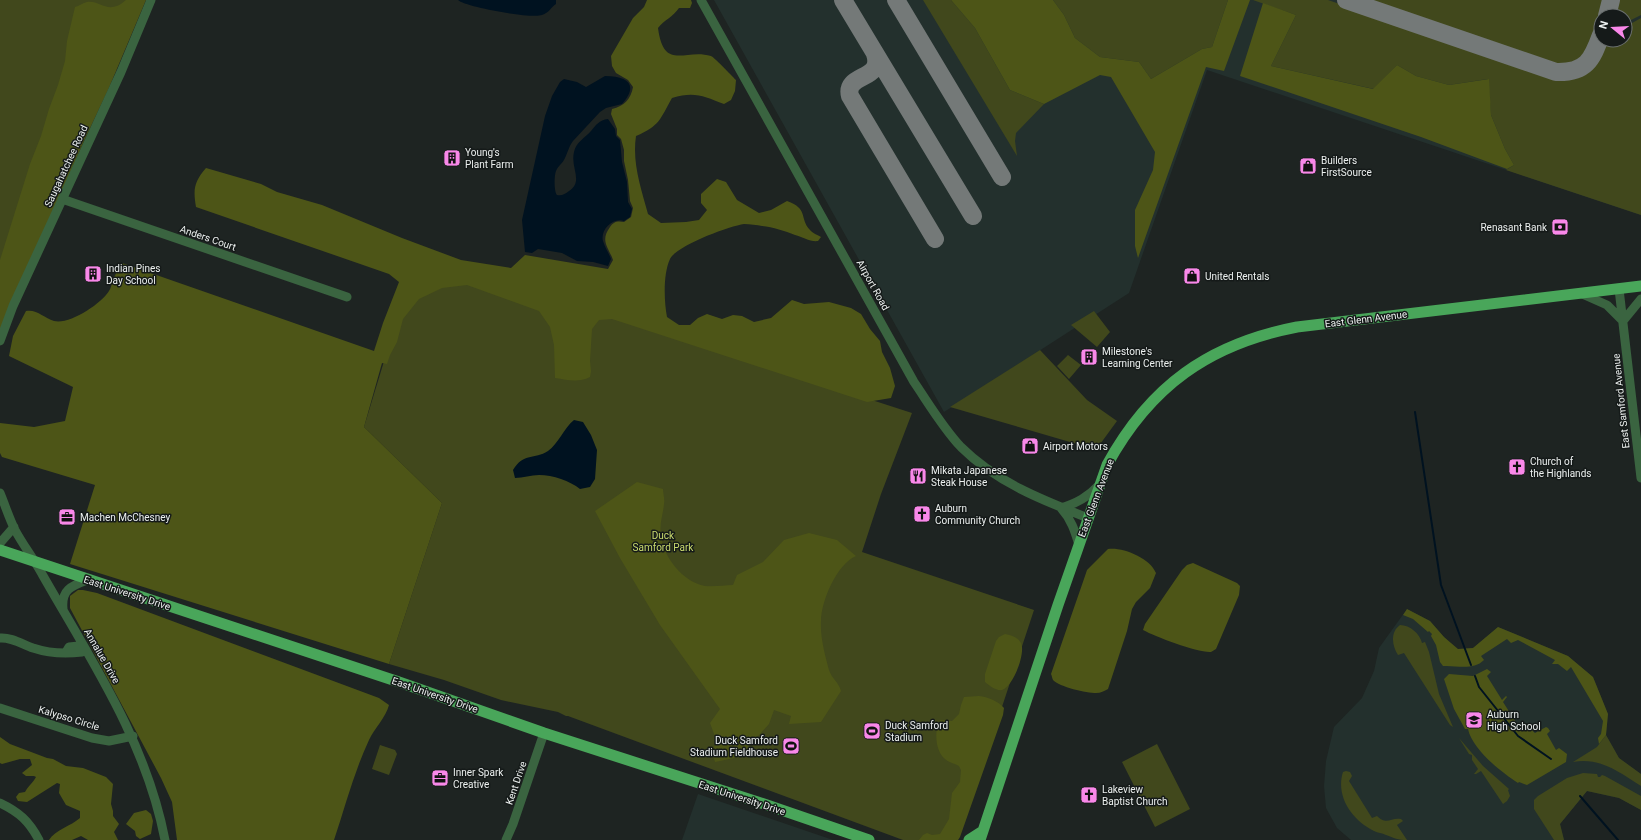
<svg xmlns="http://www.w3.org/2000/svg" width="1641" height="840" font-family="Roboto,sans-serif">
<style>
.built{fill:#23302d;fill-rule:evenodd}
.green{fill:#41481c}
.forest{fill:#4d5517}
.water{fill:#001220}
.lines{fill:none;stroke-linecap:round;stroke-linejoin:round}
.stream{stroke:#001220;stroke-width:2}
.taxiway{stroke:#747978;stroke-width:18}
.minor{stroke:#3a6440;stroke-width:9}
.major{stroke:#49a65a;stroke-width:11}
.labels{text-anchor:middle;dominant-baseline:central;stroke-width:3;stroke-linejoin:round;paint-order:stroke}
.poi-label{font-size:10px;fill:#ecf0ef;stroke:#151a19;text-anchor:start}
.street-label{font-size:10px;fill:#ecf0ef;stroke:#151a19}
.park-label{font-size:10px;fill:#cadb6e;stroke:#151a19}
</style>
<rect width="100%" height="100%" fill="#1e2422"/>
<path class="built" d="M714,0H1641V215L1207,70L1129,293L944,412ZM1601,16H1625V40H1601Z
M1407,609L1430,621L1444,637L1457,649L1473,648L1498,627L1568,656L1593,677L1608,714L1606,735L1619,758L1641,774V810L1619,798L1587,791L1560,824L1564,840H1351L1337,828L1326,808L1324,786L1326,761L1334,727L1362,698L1374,671L1379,648Z
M698,794L833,840H682Z"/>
<path class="green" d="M0,0H143L0,329Z
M923,0H951L975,28L1010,90L1044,104L1016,133L1015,141L1017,156Z
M1053,0H1228L1212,47L1202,49L1151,79L1139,62L1100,57L1075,38L1064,15Z
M1253,0H1328L1546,75C1565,80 1588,78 1598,58C1601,52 1603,46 1605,40H1625V27L1641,18V215L1506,170L1514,165L1505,149L1491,115L1488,79L1449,85L1416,76L1397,65L1374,89L1271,66L1296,15Z
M1361,0H1604C1605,11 1601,19 1597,30C1589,54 1583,68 1554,67Z
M1619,0H1641V15L1625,23V16H1613Z
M417,253L912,413L881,494L862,552L1034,610L958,840H903L568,716H566L558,712L501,700L444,680L389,664L442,503L364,427Z
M1094,311L1110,332L1097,347L1071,325Z
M1040,350L1087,400L1117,421L1098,447H1087L950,407Z
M1068,355L1081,365L1069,379L1057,366Z
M1400,625C1410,625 1420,634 1422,643L1425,642L1429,652L1439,694L1453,727L1450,725L1404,653L1398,655C1392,646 1390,632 1400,625Z
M1606,735L1619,758L1641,774V786C1619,772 1600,757 1573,762L1597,747Z
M1459,738L1483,766L1509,789L1508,790L1510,796L1507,801L1503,804L1481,771L1476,774H1474L1478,769L1472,760V755L1469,754Z
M1157,744L1190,809L1155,827L1122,762Z
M380,745L395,750L397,754L389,775L372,769Z
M1346,771L1350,772L1352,776L1349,781L1372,818L1377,816C1387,826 1391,817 1401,819L1403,821L1397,825L1407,840C1398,840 1394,838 1386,835C1382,833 1378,833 1374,831C1353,821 1335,797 1343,772Z
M1583,773L1597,774L1598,777H1600L1602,775L1605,776L1641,796V810L1619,798L1587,791L1560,824L1564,840H1554L1534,809V800L1538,796L1567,778Z"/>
<path class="forest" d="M126,0H146L108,90L84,141L0,332V260L30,164L41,136L49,109L58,85L65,61L67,41L75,7C79,6 83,3 87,2C101,0 108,16 126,0Z
M647,0H691L692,3L690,8H679C673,17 664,20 658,28C664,72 685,48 711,56C714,57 731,75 736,80L735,91L731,100L724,104C704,96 694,91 672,98C660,119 660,126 636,136C632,163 641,188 648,214L661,223L686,222L699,220L707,210L701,203V194L717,179L726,182L737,200L759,213L771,210L787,201C809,209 799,218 810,230C812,233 818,235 821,237L818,241C810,242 803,237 795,235C785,231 773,227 762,226C757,225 750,224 744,224C729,226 676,246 670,259C663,274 664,301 667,317L679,325H690L698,318L707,314L722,319L733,315L742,316L754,322L771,318L792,300L804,304L829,302L851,308L861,314L870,329L880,341L882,352L890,368L895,386L891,398L867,402L612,319L599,320L592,329L590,361L591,371L590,377C578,383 568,380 555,378L554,345L550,327L539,311L467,285L442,288L419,299L403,319L397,342L390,355L387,364L382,363L364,427L442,503L389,664L70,564L95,485L2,457L0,453V423L34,427L65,421L73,387L9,356L13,336L26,311C37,309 44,318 54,321C69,325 101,304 109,291C111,288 112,283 113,280C115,274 119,269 122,263L374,351L383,323L399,282L389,274L196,207C193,189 194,182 206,168L261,184L277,192L322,205L402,238L461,260L511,268L525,255L608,269L613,260C608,246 600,241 610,227C614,221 618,221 624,222L631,217L633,208L630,201L628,180L624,161V150L621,139L617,135V129L611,114L612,109C624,106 631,99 633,87L628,80L616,73L612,66L611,56L633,18L644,7Z
M951,0H1053L1064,15L1075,38L1100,57L1139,62L1151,79L1202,49L1212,47L1228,0H1250L1224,71L1206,67L1138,258L1135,246V210L1153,170L1155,152L1111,77L1100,75L1044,104L1010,90L975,28Z
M1263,3L1296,15L1271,66L1373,89L1397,65L1416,76L1449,85L1489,79L1491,115L1505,149L1514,165L1507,169L1421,137L1240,76Z
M637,482L663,489C663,494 665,499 664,504C663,515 659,524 661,535C663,557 683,582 705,586C714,587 725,585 733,585L737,575L763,562L784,540L809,533L837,540L856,556C837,564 821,601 821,621C820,637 825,655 829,670C832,679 838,681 841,691L821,722L789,724L791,716L774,710L769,724L739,757L715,762L712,750L717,742L710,723L720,709L660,625L620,558L595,511Z
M1108,549C1123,547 1150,558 1156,573L1150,588L1136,602L1132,609L1127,631L1108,689C1104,691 1101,693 1096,693C1087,693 1059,687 1053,680C1052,678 1052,676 1051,674L1085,576L1087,570Z
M1193,563L1237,583L1240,586L1239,595L1216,649L1211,652C1198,653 1156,637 1143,630L1145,624L1182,570L1187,565Z
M78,590H83L97,593L379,698L389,705C386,717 374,729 369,740C354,772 345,807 334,840H177L172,802L161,778L70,608V596Z
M1407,609L1430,621L1444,637L1458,649L1473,648L1498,627L1568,656L1593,677L1608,714L1606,735L1599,744L1598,738L1601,734L1603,721L1571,667L1567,671L1558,664H1552L1555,660L1518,640L1511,643L1507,639L1481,656L1484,660C1473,671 1456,665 1443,666L1440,662L1436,645L1431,636L1432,634L1429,631L1428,632L1413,619L1403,615Z
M1005,634C1011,635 1018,637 1021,643C1026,653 1013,687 1002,690C996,691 990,686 985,682V674L996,641L999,637Z
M1487,669L1491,672L1487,676L1502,700L1506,696L1507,697L1503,702L1519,727L1520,728L1525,724L1535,733L1546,727L1548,728L1550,731L1547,734L1556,750L1559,748L1567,754L1566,762L1527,785L1519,782L1518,783C1501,772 1472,749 1468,729H1465L1454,709L1444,679L1449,674L1473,676Z
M979,696C988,697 998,701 1004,708L1003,715L960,837L958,840H919L923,835L927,833L932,835L940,834L949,819L952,793L960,782L961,770L959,766C954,763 949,763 945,759C935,751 934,730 940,720L952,721L959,714L961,705L964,697Z
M0,737L10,744L47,758L53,759L66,766L83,768L106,777L113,784L111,804L113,811V816L119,824L114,832L118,840H88L81,836L72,840H49C55,830 71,826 80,818V811L66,805L59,793L60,784L57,783L27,802L18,801L16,797L19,793L25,792C28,786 33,783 36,777L34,776H26L22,773L32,765L30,759H20L2,764L0,763Z
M146,810L151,814L153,821L151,834L140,839L136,836L135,831L126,824L134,813Z"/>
<path class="water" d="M458,0H556V4C551,7 549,13 542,15C532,19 465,7 458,0Z
M605,76C628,76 639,85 622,104L606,108L600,112L573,141C569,146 568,152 565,158C563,163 558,166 556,171C554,176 554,192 557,195C562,196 565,194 569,191C584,181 570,168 574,152C576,142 585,138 591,131C596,125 599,120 608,119L615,129L616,136L620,140L622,162L627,182L628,202L632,209L630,217L624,221C613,217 600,230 603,241C605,248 609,253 611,259L608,266L593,262L577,261L562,253L538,249L532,253L525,252L522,220L545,116L552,96L560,82L564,79L577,82L586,87Z
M574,420L583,422L591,435L597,450L595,479L590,487L580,489C570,481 553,475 539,475C531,475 523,478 515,478L513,470C524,452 534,460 548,451C558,444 564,428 574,420Z"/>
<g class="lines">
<path class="stream" d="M1415,412L1441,585L1471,665
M1475,676L1479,687L1518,736L1551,759
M1580,796L1618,840"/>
<path class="taxiway" d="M843,0L973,216
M896,0L1002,177
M1346,0L1556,72C1586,73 1592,60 1601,35
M1607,16L1611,0
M875,54C884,81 844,73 850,96L935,239"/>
<path class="minor" d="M701,0L914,382C929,404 943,428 961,447C996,482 1042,500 1088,518
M62,199L347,297
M1619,289L1641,478
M1580,293L1607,305L1623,321
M1623,321L1641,299
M0,341L13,306L121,72L151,0
M0,493C5,505 9,518 15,530C23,545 34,559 42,574C91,660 146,741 165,840
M0,543L14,527
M1079,545C1075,531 1071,519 1061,508C1077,503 1088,497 1099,485
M63,609C61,590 71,586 87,580
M0,638C11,637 22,644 33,648C48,653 67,654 82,652L85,649L79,646L69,647L66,652
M0,708L92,738L109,741L133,736
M0,803C19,812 29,821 39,840
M506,840L513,824L544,733"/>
<path class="major" d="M0,550L399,682L544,733L767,805L869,840
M969,840L983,831
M980,840L1058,605L1107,465C1150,386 1209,344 1297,327L1641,286"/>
</g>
<defs>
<g id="building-square" transform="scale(0.9)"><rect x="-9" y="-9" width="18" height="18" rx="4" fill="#f988e9" stroke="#151a19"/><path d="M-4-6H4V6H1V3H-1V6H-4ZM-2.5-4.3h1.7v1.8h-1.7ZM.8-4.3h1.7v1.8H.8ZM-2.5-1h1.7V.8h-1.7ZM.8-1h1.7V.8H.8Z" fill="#111"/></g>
<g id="shop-square" transform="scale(0.9)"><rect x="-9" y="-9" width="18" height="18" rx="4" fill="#f988e9" stroke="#151a19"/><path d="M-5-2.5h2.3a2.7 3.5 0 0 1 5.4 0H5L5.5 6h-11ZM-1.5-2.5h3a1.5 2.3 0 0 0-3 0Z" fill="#111"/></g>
<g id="bank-square" transform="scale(0.9)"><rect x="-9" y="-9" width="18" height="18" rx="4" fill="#f988e9" stroke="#151a19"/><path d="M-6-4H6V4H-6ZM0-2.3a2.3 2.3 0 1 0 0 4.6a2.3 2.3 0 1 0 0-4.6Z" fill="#111"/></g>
<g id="church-square" transform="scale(0.9)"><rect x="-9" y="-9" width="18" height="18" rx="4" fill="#f988e9" stroke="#151a19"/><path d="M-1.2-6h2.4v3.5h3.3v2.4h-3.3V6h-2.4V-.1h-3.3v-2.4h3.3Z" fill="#111"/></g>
<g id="restaurant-square" transform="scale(0.9)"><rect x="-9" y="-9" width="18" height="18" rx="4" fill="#f988e9" stroke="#151a19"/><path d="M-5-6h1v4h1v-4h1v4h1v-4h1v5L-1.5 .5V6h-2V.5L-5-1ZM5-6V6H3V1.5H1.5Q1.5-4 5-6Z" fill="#111"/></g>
<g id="office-square" transform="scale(0.9)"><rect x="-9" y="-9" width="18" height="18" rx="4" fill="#f988e9" stroke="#151a19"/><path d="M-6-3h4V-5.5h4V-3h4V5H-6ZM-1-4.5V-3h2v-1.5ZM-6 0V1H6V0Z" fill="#111"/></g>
<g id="school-square" transform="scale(0.9)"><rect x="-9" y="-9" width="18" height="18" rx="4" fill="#f988e9" stroke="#151a19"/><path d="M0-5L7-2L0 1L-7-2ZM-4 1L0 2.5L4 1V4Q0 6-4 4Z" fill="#111"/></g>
<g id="stadium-square" transform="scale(0.9)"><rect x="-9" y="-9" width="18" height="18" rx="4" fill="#f988e9" stroke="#151a19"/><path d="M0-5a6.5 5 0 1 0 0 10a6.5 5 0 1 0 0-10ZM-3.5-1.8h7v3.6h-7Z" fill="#111"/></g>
</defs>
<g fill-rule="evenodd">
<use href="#building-square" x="452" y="158"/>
<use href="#shop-square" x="1308" y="166"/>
<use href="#bank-square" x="1560" y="227"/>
<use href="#building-square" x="93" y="274"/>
<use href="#shop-square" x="1192" y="276"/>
<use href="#building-square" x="1089" y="357"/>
<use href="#shop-square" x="1030" y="446"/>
<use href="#church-square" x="1517" y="467"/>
<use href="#restaurant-square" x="918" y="476"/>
<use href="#church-square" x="922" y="514"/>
<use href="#office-square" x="67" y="517"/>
<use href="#school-square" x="1474" y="720"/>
<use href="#stadium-square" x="872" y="731"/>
<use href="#stadium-square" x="791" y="746"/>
<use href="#office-square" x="440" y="778"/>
<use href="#church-square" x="1089" y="795"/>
</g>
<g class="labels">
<g class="poi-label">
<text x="465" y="152">Young's<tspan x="465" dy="12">Plant Farm</tspan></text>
<text x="1321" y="160">Builders<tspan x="1321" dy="12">FirstSource</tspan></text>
<text x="1547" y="227" text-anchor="end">Renasant Bank</text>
<text x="106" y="268">Indian Pines<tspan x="106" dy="12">Day School</tspan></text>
<text x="1205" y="276">United Rentals</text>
<text x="1102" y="351">Milestone's<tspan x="1102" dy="12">Learning Center</tspan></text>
<text x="1043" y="446">Airport Motors</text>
<text x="1530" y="461">Church of<tspan x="1530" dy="12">the Highlands</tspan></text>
<text x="931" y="470">Mikata Japanese<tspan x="931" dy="12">Steak House</tspan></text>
<text x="935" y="508">Auburn<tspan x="935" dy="12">Community Church</tspan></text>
<text x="80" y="517">Machen McChesney</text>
<text x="1487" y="714">Auburn<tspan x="1487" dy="12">High School</tspan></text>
<text x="885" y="725">Duck Samford<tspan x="885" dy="12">Stadium</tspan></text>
<text x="778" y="740" text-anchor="end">Duck Samford<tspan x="778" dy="12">Stadium Fieldhouse</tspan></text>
<text x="453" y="772">Inner Spark<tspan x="453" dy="12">Creative</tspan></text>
<text x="1102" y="789">Lakeview<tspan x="1102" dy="12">Baptist Church</tspan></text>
</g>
<g class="street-label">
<text transform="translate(66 166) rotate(-65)">Saugahatchee Road</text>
<text transform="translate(208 238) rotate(19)">Anders Court</text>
<text transform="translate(873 285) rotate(61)">Airport Road</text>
<text transform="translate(1366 319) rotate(-7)">East Glenn Avenue</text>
<text transform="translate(1621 401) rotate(-96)">East Samford Avenue</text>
<text transform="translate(1096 498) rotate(-69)">East Glenn Avenue</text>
<text transform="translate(127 593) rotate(18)">East University Drive</text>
<text transform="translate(102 656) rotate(60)">Annalue Drive</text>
<text transform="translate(435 695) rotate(19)">East University Drive</text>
<text transform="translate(69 718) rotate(17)">Kalypso Circle</text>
<text transform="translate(516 783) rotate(-71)">Kent Drive</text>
<text transform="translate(742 798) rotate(18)">East University Drive</text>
</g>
<g class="park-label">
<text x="663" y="535">Duck<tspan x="663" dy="12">Samford Park</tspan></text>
</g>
</g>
<g transform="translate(1613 28) rotate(288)"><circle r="19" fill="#151a19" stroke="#6b706f"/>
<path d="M0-3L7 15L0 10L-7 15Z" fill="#f988e9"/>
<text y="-6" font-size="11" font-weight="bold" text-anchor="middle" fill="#ecf0ef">N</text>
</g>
</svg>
